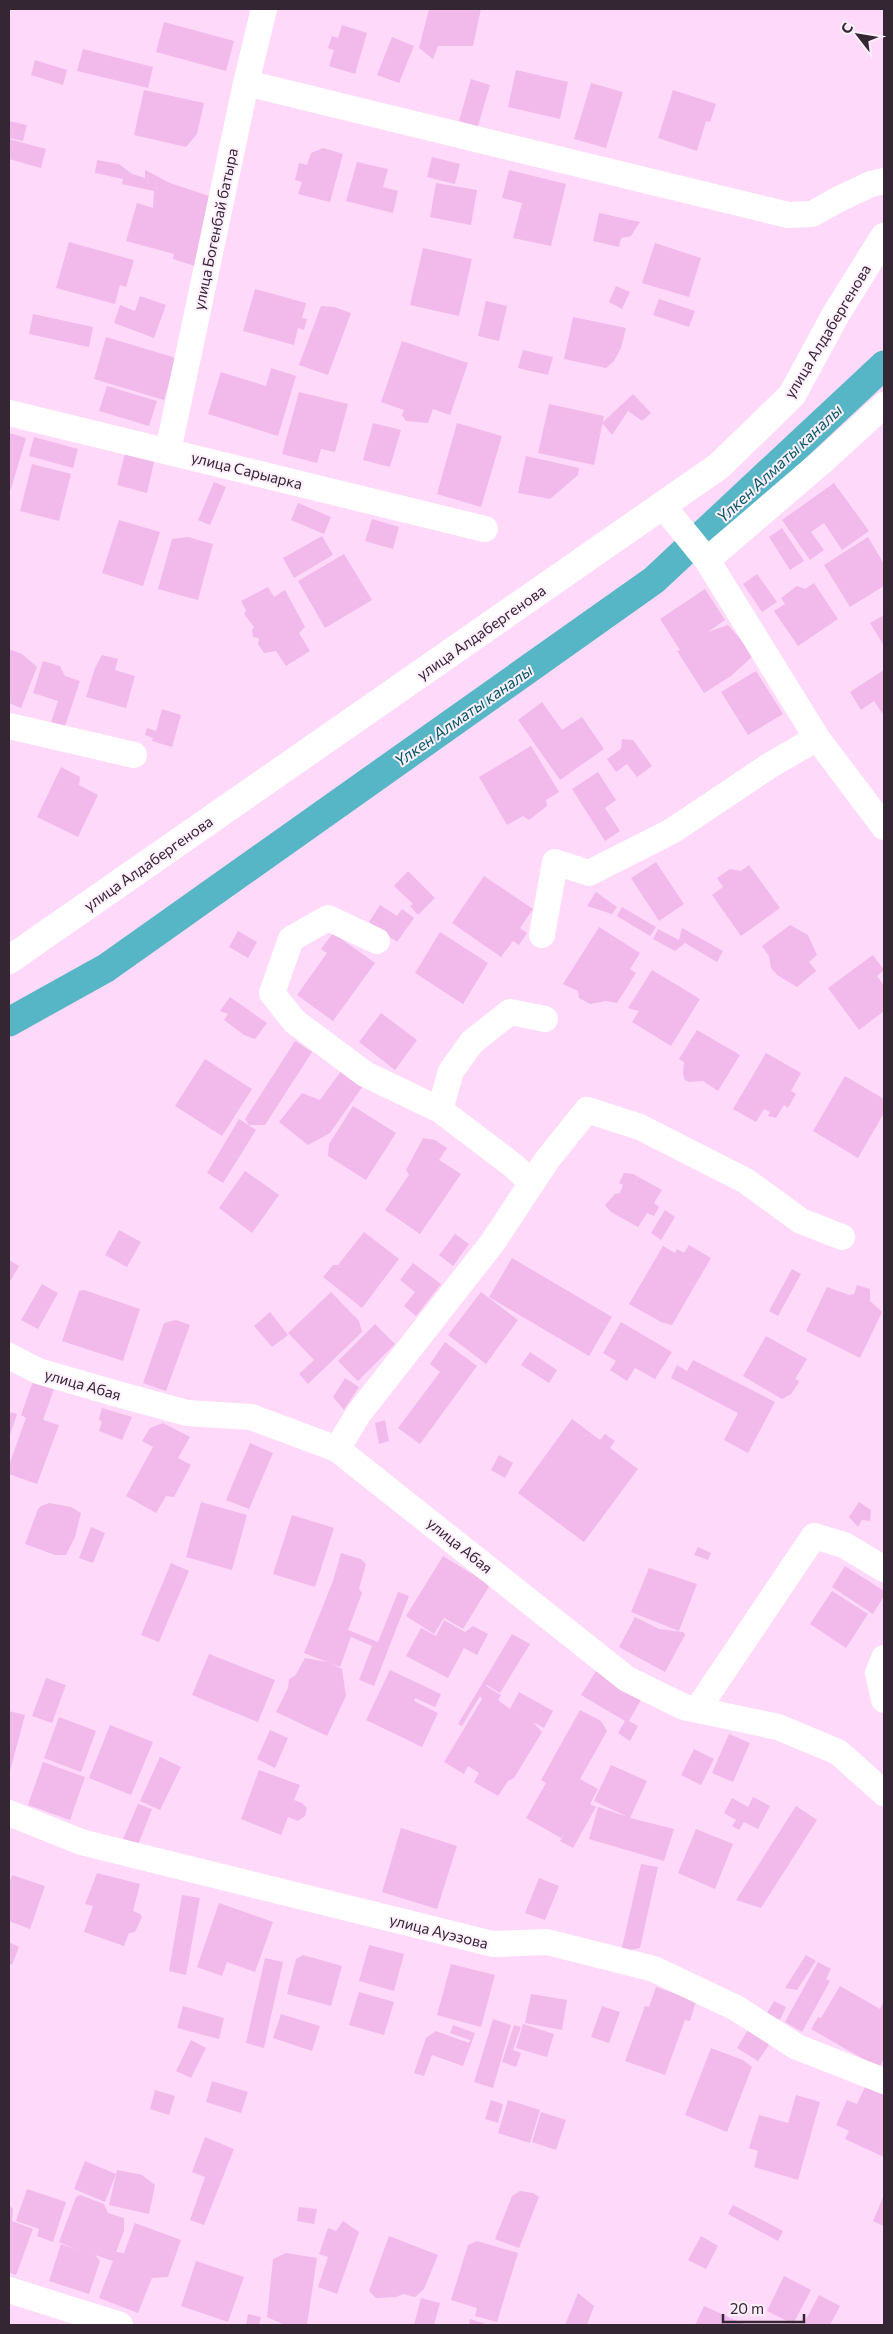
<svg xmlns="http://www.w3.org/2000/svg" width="893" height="2334" font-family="Commissioner,sans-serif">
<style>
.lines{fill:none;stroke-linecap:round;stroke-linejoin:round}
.canal{stroke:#56b6c6;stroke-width:29}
.building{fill:#f2b9eb}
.street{stroke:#fff;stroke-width:26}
.secondary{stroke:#fff;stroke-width:28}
.labels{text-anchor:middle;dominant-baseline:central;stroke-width:4;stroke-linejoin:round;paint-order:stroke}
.street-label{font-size:15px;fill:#342632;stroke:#feeffc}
.water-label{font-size:16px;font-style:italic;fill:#005964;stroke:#feeffc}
</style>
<rect width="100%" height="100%" fill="#ffd9fa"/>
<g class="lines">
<path class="canal" d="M9,1022L106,968L654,580L884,365"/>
</g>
<path class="building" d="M429,9H481L473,46H438L433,59L419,48Z
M164,22L234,41L226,71L156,52Z
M342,25L367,33L355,74L329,66L334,50L328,48L332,36L338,38Z
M392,37L414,46L399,83L377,75Z
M83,49L153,67L148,88L77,71Z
M35,60L67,70L63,85L31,75Z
M516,70L568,82L560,119L508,107Z
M471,79L490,85L478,126L459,121Z
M591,83L623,92L606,148L574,139Z
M144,90L204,103L197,134L186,147L134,135Z
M673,90L716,104L710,122L706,121L697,151L658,138Z
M9,121L27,125L23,141L9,138Z
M9,139L46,149L41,168L9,159Z
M323,148L343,154L330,202L298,194L302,182L295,180L299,163L307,165L311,153Z
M432,157L460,164L455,184L427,177Z
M97,160L119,164L132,174L145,178V170L170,183L212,197L195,266L173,259L174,254L126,241L137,203L153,208L154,191L122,184L123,179L95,173Z
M357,162L388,169L383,187L398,191L393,213L346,201Z
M509,170L566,184L551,246L513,238L522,203L502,198Z
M436,183L477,190L471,225L430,217Z
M599,213L640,222L631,236L621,238L619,247L593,241Z
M69,242L134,260L126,287L120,285L115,304L56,288Z
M655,243L701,258L689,297L642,283Z
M423,248L472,259L459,316L410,305Z
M616,286L630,292L622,309L609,302Z
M255,289L306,303L302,318L307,319L304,330L298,328L294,345L243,331Z
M140,296L166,305L154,338L114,323L120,305L135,311Z
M659,299L695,311L689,327L653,315Z
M486,301L507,306L499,341L478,336Z
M321,306L334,307L351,313L328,375L299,365Z
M33,314L93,327L89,347L29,334Z
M573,317L626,328L621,348L614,361L606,368L564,359Z
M106,337L176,358L164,400L94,379Z
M402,341L468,363L450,415L433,409L428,423L406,421L402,415L404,410L381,402Z
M523,350L553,357L548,375L518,368Z
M271,368L296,376L278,436L208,414L221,372L266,386Z
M107,386L157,401L149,426L99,411Z
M299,392L348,404L335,452L321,449L317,463L282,454Z
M633,394L651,413L642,421L628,411L612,435L602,423Z
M549,404L604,416L594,465L538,453Z
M373,423L401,430L390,467L363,460Z
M457,423L502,436L481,507L437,494Z
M9,433L26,438L11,489H9Z
M34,437L78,449L73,468L29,456Z
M125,453L151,459L154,462L147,493L117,485Z
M526,456L579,468L578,475L550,499L518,493Z
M32,464L71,474L59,521L20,511Z
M214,482L226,487L210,525L198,520Z
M834,483L869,531L842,550L824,523L811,532L824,550L810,560L782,520Z
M298,503L331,517L324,534L291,520Z
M372,519L399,527L393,549L365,541Z
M119,520L160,532L143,586L102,573Z
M782,528L804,561L790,570L769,537Z
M322,536L333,555L294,578L283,558Z
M188,537L213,544L198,600L158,589L172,539Z
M868,537L884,564V586L850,607L824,565Z
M344,554L372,600L325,628L298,581Z
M757,574L777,602L762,612L743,584Z
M814,583L838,619L798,646L774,611L785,604L781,598L797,586L805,589Z
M268,587L274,597L285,590L305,627L299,633L310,651L286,666L276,651L264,653L258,644L259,638L253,637L252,630L254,627L244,614L246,610L241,601Z
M705,589L725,620L708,632L728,625L754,655L731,676L704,693L677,651L680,650L660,619Z
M884,615V646L870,623Z
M9,649L22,654L37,667L21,708L9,703Z
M102,655L118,659L115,670L135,676L126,708L86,697L95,668Z
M43,661L60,666L65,676L80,681L65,726L51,722L58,701L33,693Z
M884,670V712L882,713L874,701L861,710L850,692Z
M756,671L783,714L748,735L721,692Z
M542,702L562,730L582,717L604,749L560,780L518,720Z
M162,709L181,715L172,747L152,741L153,738L145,735L147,728L156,731Z
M622,739L633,740L652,766L637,777L627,764L616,772L607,759L621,749Z
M531,746L559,792L546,800L547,806L529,820L523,816L507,825L479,777Z
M61,767L80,777L79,785L98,795L78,837L37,817Z
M598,772L616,800L605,808L620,831L605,841L572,789Z
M656,862L684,904L659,921L631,878Z
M749,865L780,908L741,936L712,895L723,887L717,878L730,869L741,871Z
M408,871L435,898L418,915L410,906L413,904L394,886Z
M484,876L533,909L520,928L527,933L519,945L513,941L501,957L452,923Z
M596,892L617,907L612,914L587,906Z
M380,905L397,916L402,909L414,918L397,942L369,922Z
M622,907L656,927L650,936L617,916Z
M790,925L808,935L817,955L809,962L816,971L797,987L777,975L771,968L769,956L762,946Z
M599,927L640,953L630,969L636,973L617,1003L606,1001L590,1004L579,998L578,991L563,984Z
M682,928L723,951L717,962L685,943L675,951L653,939L658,929L679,940Z
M238,931L257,942L248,958L229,947Z
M440,932L488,963L463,1004L415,973Z
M333,933L375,963L333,1021L297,995L327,953L321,949Z
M873,955L884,970L877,976L884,986V1011L859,1030L828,988Z
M652,970L700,999L671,1046L632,1022L639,1011L628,1008Z
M230,997L267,1023L255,1039L244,1035L224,1020L228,1014L220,1011Z
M381,1013L417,1040L395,1070L359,1042Z
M697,1030L740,1055L718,1091L703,1081L689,1082L685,1080L683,1074L684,1062L679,1059Z
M295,1041L312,1052L265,1125H249L245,1119Z
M766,1053L801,1073L791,1091L796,1094L788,1108L784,1105L776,1118L768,1116L770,1112L764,1109L756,1122L733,1109Z
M205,1059L252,1089L222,1136L175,1106Z
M341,1071L363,1086L330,1133L308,1145L279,1122L302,1093L320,1100Z
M845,1076L884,1099V1113L858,1158L813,1131Z
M353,1106L396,1133L366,1180L328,1156L329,1144Z
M239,1119L256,1130L223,1183L207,1173Z
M423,1138L435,1140L447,1148L439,1160L461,1174L420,1234L385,1210L409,1175L406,1170Z
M245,1171L279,1195L252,1233L219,1208Z
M624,1173L633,1174L662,1190L654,1203L659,1207L654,1216L647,1213L638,1227L611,1212L605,1205L615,1194L620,1193L623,1185L619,1183Z
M665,1210L675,1217L661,1240L651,1233Z
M119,1230L141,1242L127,1267L105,1255Z
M364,1232L399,1259L362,1308L323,1277L333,1265H338Z
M455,1234L469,1244L453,1266L439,1255Z
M689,1245L711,1258L672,1325L661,1322L629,1304L663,1246L675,1253L677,1249L684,1253Z
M512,1258L612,1317L589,1356L489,1297Z
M9,1260L19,1266L9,1283Z
M413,1263L441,1284L416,1316L404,1306L415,1292L400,1280Z
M792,1269L801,1274L778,1316L769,1311Z
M42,1284L58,1293L38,1329L21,1320Z
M857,1285L870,1289V1301L882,1312L860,1358L806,1331L827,1287L849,1295L854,1294Z
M84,1290L140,1309L123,1361L62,1341L79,1291Z
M331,1292L359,1321L362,1332L308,1384L299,1374L314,1360L288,1333Z
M481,1292L518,1320L486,1364L448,1335Z
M270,1312L288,1335L272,1347L254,1326Z
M176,1320L190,1325L166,1391L143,1383L164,1323Z
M621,1322L672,1352L655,1379L635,1368L627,1381L610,1370L616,1361L603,1353Z
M375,1324L395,1344L358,1381L338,1361Z
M766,1336L807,1359L795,1379L799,1381L798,1384L791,1394L782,1399L743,1376Z
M445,1342L477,1366L420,1444L398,1428L440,1372L430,1364Z
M530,1352L557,1370L549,1383L521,1365Z
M693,1360L775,1402L748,1453L724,1440L738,1413L671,1378L677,1365L687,1371Z
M345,1378L359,1387L344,1410L333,1397Z
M33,1381L54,1389L43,1420L59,1425L37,1484L9,1474V1465L26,1418L21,1415Z
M102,1408L132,1417L122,1440L99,1431L102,1422L99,1419Z
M9,1412L17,1414L9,1438Z
M572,1419L600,1440L605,1434L615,1441L610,1448L638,1469L584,1542L518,1493Z
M385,1420L389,1441L379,1444L375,1423Z
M163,1423L190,1437L178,1458L191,1465L174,1497L166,1496L156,1513L126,1496L153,1447L142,1441L150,1428Z
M250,1443L273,1453L249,1509L226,1500Z
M499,1455L513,1463L505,1478L491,1470Z
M201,1502L247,1515L232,1570L186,1557Z
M859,1502L871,1510L870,1521L862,1520L858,1527L849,1517Z
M49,1503L71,1507L81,1513L75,1537L66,1555H55L25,1544L38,1509L41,1506Z
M292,1515L334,1528L315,1587L273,1574Z
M91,1527L105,1533L93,1563L79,1558Z
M698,1547L711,1553L708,1560L694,1555Z
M341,1553L361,1559L366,1564L359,1589L362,1593L348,1630L378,1642L398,1592L409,1596L374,1686L359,1680L372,1646L351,1637L340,1667L329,1663L342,1669L346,1696L327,1736L276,1712L288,1688L289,1679L295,1676L305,1658L327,1662L304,1653L333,1581Z
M443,1556L490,1585L463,1629L444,1618L434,1634L406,1616Z
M171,1563L189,1571L159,1642L141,1635Z
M845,1566L884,1591V1596L873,1614L832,1587Z
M649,1568L697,1584L679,1631L631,1612Z
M832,1591L868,1614L846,1648L810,1624Z
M635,1617L659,1629L683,1632L685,1635L665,1672L619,1647Z
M444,1620L465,1632L473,1626L488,1634L477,1655L464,1648L448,1678L406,1656L421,1628L436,1636Z
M512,1634L530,1644L500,1693L487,1685L486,1686L501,1695L498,1700L510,1709L519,1692L553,1711L544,1728L533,1722L542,1732L514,1778L508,1781L498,1796L474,1782L479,1773L468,1766L464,1774L444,1762L482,1699L480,1696L462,1726L458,1724Z
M209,1654L275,1680L258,1722L192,1695Z
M390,1670L441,1694L435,1707L415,1698L414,1701L438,1713L422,1747L366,1720Z
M596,1671L642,1698L629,1721L638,1726L630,1741L618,1733L625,1721L581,1695Z
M46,1678L66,1685L52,1723L32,1716Z
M580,1710L601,1721L607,1731L580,1779L598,1789L590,1804L596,1807L573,1848L560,1841L565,1833L561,1838L526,1818L546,1783L541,1780Z
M9,1711L25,1715L9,1775Z
M59,1717L96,1731L81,1772L44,1758Z
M110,1725L153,1742L131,1795L89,1778Z
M270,1730L288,1738L275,1768L257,1759Z
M729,1734L750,1743L733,1782L712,1773Z
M694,1749L714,1759L701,1785L681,1775Z
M160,1757L181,1767L160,1810L140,1801Z
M43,1762L85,1777L70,1820L28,1805Z
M611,1765L647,1781L630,1818L674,1829L664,1861L589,1839L598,1807L628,1817L594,1801Z
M259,1770L300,1785L294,1800L302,1803L307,1808L305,1816L298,1821L288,1817L281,1835L241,1819Z
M753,1797L770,1806L758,1829L744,1822L739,1830L732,1826L736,1820L724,1813L732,1798L748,1807Z
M138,1804L152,1809L138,1845L123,1839Z
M796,1806L817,1820L761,1908L736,1900Z
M401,1828L457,1846L437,1909L382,1892Z
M696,1829L733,1844L715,1889L678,1873Z
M641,1864L658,1867L640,1948L621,1952Z
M97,1873L140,1884L133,1911L140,1914L142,1917L135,1932L129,1933L124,1946L84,1932L93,1906L85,1904Z
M12,1875L45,1886L30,1929L9,1921V1884Z
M539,1878L559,1886L545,1920L525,1913Z
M182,1895L200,1898L186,1975L169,1971Z
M219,1903L273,1922L255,1972L227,1962L222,1976L197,1967Z
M9,1942L19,1947L12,1965L9,1963Z
M369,1945L404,1954L394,1991L359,1981Z
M303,1955L342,1966L331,2006L287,1994L296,1959Z
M806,1955L816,1961L797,1990L785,1988Z
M265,1958L283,1962L264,2048L246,2043Z
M818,1962L831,1969L826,1979L830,1981L802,2032L785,2022Z
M451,1964L495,1975L481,2027L437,2015Z
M840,1986L880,2009L884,2000V2058L879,2068L811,2029L818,2017L821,2018Z
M656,1987L696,2001L690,2021L685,2020L665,2075L625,2061L645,2006L649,2007Z
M359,1992L394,2002L384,2035L349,2025Z
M531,1994L567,2000L562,2030L525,2023Z
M774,2001L786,2007L780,2020L767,2013Z
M183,2006L224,2018L219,2039L177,2028Z
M602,2006L620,2012L609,2043L591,2037Z
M281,2014L320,2026L312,2051L273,2038Z
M493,2019L511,2025L493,2088L474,2082Z
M523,2024L554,2034L547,2057L516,2048Z
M453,2025L475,2033L463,2066L432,2055L424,2076L414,2073L426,2038L436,2031L469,2043L470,2040L450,2033Z
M514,2025L521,2027L513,2050L521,2053L516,2067L502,2062Z
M749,2028L771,2042L758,2061L737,2048Z
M191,2040L206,2048L191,2078L176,2071Z
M711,2048L743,2060L752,2067L727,2132L685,2115Z
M212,2081L248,2092L241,2113L206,2102Z
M865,2087L884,2095V2157L845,2139L849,2131L836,2125L847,2100L857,2104Z
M155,2090L175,2096L169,2115L150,2109Z
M796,2095L820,2102L798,2180L754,2167L758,2151L749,2148L759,2115L788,2123Z
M491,2100L503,2104L498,2123L485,2119Z
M508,2100L540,2110L530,2143L498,2133Z
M541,2112L566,2120L556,2150L532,2142Z
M205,2137L234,2149L204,2225L190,2220L205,2177L192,2172Z
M85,2161L116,2174L105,2202L74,2189Z
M117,2170L142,2175L155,2185L149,2214L109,2205Z
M27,2189L66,2202L53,2242L37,2236L39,2229L16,2221Z
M520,2191L533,2193L539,2197L519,2248L495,2239L512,2196Z
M80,2195L104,2204L108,2213L124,2218V2231L116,2252L124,2253L135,2223L181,2240L168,2277L152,2278L138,2313L99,2298L113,2261L95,2255L100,2261L89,2294L49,2281L61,2244L78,2250L59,2242L76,2197Z
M884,2195V2226L873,2221Z
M9,2205L13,2209L12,2221L33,2229L16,2275L9,2272Z
M733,2205L783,2231L778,2241L728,2214Z
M299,2207L317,2209L314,2224L297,2221Z
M343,2221L359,2232L337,2294L318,2287L328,2257L319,2254L328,2228L336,2231Z
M389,2236L438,2255L424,2289L415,2297L403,2294L396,2297L376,2298L369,2291Z
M701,2236L718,2246L706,2269L688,2260Z
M477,2241L518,2253L497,2322L475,2316L477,2308L451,2300L468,2245Z
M286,2253L317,2258L307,2325H285L267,2317L273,2259Z
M196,2261L244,2277L228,2322L181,2306Z
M784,2276L811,2290L793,2324L767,2311Z
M578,2293L594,2306L587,2325H565Z
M819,2295L840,2306L830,2325H803Z
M421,2298L440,2303L434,2325H414Z
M704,2306L746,2325H695Z
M248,2314L261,2317L259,2325H246Z
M470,2319L489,2325H469Z"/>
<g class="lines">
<path class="street" d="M246,83L788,215L812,214L837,200L871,184L884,181
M9,413L485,529
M168,451L246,83L264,9
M663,506L707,560L817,738L884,827
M707,560L825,459L884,405
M9,726L134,755
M542,935L555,862L589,873L672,831L769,766L817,738
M377,941L328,918L291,939L272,993L294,1021L365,1074L440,1110L515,1167L532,1183
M440,1110L451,1071L472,1042L510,1012L545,1019
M9,1356L38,1371L114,1393L187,1413L251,1417L337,1449L627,1679L684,1707L778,1727L838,1752L884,1793
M337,1449L359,1413L493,1242L547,1160L587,1110L640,1127L746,1181L801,1221L842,1237
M884,1658L878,1673L884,1700
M697,1710L814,1536L844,1545L884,1569
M9,1813L81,1842L493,1944L547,1942L654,1969L736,2008L797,2047L884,2081
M9,2290L120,2325"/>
<path class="secondary" d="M9,960L719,466L792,395L836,314L884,237"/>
</g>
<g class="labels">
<g class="street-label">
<text transform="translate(215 229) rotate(-78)">улица Богенбай батыра</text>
<text transform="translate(827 331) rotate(-59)">улица Алдабергенова</text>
<text transform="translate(247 470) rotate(14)">улица Сарыарка</text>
<text transform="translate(481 632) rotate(-35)">улица Алдабергенова</text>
<text transform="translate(148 863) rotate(-35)">улица Алдабергенова</text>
<text transform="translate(83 1384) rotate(16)">улица Абая</text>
<text transform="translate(460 1545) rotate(39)">улица Абая</text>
<text transform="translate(439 1931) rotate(14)">улица Ауэзова</text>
</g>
<g class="water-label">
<text transform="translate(779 463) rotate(-43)">Үлкен Алматы каналы</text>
<text transform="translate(463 715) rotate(-35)">Үлкен Алматы каналы</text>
</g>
</g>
<rect width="893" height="2334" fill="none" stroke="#342632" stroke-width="20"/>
<g transform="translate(858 35) rotate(301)" stroke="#feeffc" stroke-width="4" paint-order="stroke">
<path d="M0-4L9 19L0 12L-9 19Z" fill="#342632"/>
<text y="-8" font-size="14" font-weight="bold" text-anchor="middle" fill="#342632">С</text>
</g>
<path d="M723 2314v8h81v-8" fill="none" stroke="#342632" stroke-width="2.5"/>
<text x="730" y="2314" font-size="15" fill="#342632" stroke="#feeffc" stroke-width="4" paint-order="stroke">20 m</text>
</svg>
